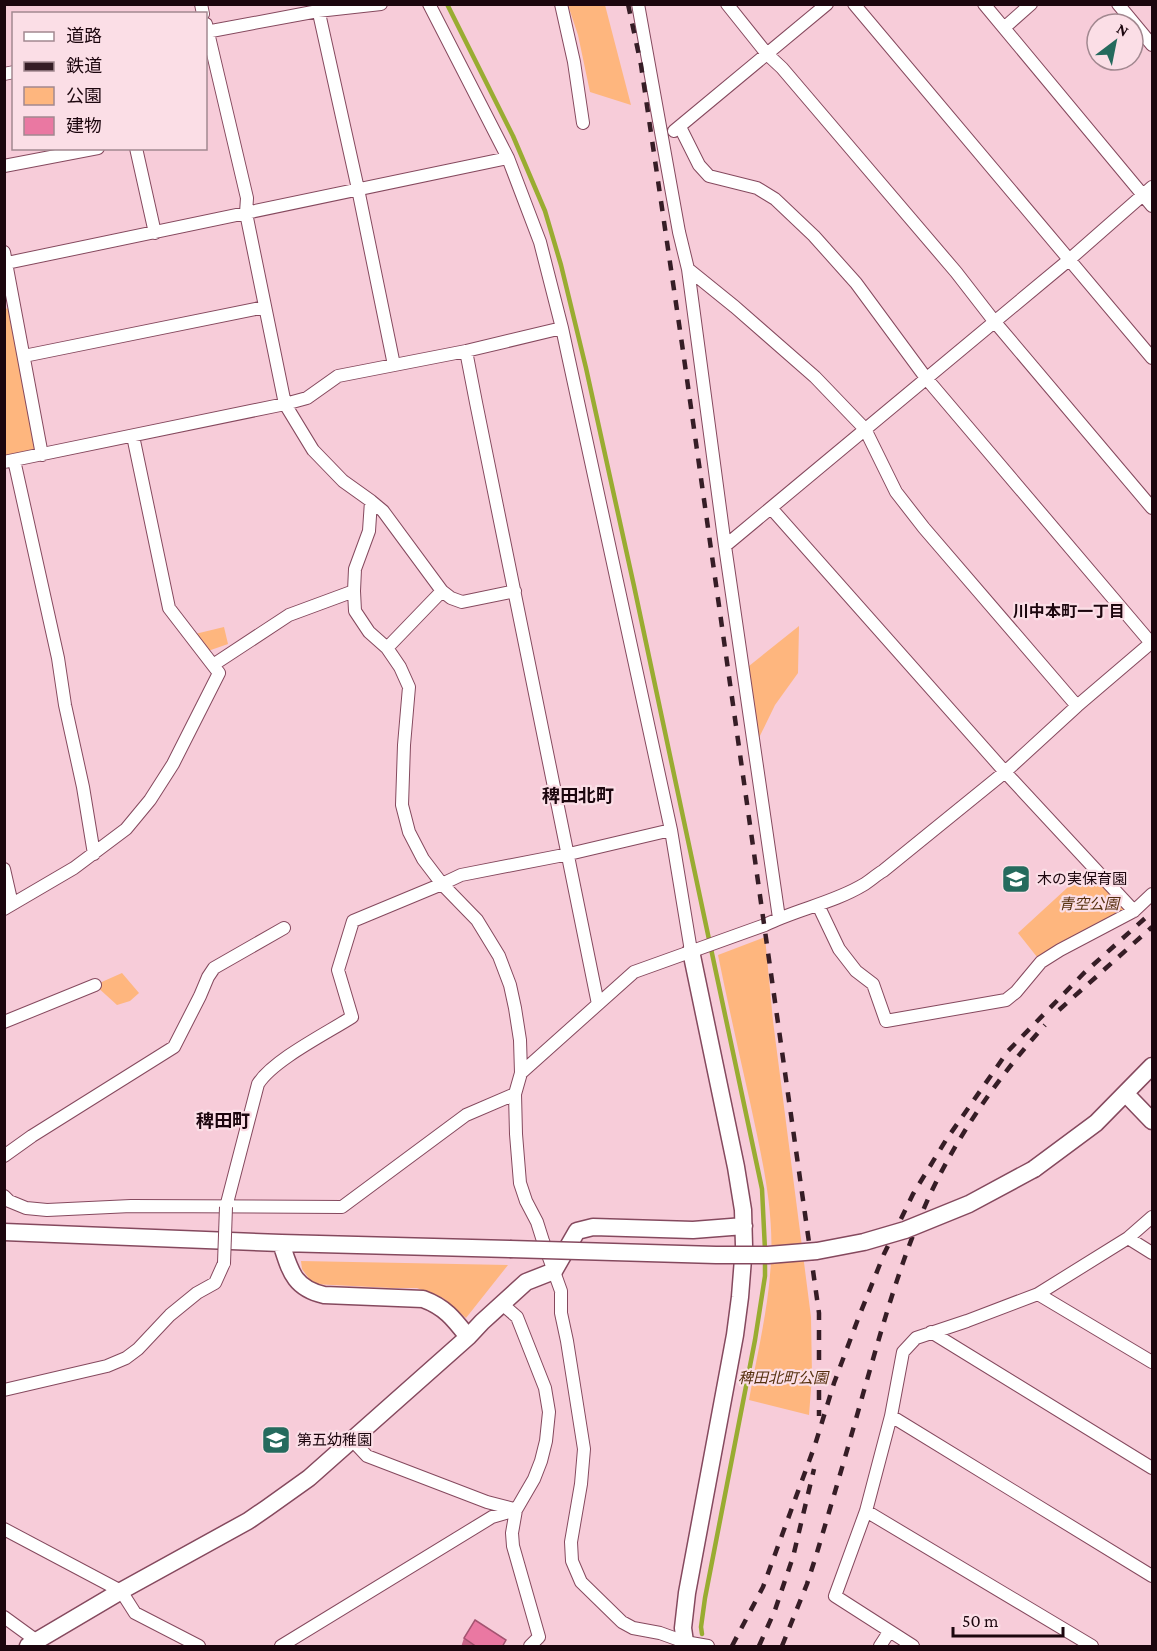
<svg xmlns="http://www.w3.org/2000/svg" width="1157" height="1651" font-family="'Crimson Pro','Noto Sans JP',serif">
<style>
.green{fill:#feb67e}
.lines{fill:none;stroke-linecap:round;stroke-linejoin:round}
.stream{stroke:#99ac31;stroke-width:4.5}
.street-casing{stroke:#85495e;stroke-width:14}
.secondary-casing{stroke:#85495e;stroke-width:19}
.street{stroke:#fff;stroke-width:12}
.secondary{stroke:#fff;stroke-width:16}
.rail{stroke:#361d26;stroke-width:4.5;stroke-dasharray:10 10;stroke-linecap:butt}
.street-bridge-casing{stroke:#85495e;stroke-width:14;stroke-linecap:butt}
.secondary-bridge-casing{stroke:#85495e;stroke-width:19;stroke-linecap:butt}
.street-bridge{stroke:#fff;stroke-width:12}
.secondary-bridge{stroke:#fff;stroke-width:16}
.wall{fill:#c9678b}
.building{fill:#ea78a2;stroke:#a45471;stroke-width:1.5}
.labels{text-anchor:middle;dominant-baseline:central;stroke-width:4.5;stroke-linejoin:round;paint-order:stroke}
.poi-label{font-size:15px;fill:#1c060e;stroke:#fbdee6;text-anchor:start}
.park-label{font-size:15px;font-style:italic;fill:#55300f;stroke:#fbdee6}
.neighbourhood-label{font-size:16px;font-weight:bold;fill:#1c060e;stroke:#fbdee6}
.quarter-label{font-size:18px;font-weight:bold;fill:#1c060e;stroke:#fbdee6}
</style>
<rect width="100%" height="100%" fill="#f7ccd9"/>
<path class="green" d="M568,5H605L631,105L590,92L578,35Z
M14,307L42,455L5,462V309Z
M799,626L798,673L775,705L755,746L744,670Z
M224,627L228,644L208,651L195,634Z
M1091,866L1134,911L1041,962L1018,933Z
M765,937L773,1021L811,1317L812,1376L809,1415L749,1400C757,1354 769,1307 771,1260C774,1207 761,1154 750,1102C739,1053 728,1004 718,955Z
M122,973L139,993L130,1001L117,1005L95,985Z
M301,1261L508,1265L466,1318L443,1298L417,1288H392L313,1284L302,1269Z"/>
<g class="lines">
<path class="stream" d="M447,4L513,136L545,211L561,265L586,368L634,586L762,1189L765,1250
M702,1634L701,1627L705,1598L755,1340L765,1276V1259"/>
<g class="street-casing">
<path id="street" d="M201,4L203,14
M317,4L358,189L394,365
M429,4L508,158L540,242L562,328L671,830L691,951
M561,4L574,62L583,123
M638,4L679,232L688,269L725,546L779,918
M727,4L767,54L782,68L956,272L994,321L1152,508
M854,4L1152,358
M984,4L1152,206
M1118,4L1152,45
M206,24L247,198L246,213L285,404L313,450L343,481L371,501L369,531L355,569L354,591L355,611L369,632L387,648L400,667L409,687L404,745L402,805L409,832L423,859L442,884L477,920L499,956L510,985L515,1008L520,1040L521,1073L515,1094L516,1134L520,1183L526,1201L537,1222L543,1241L561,1291V1313L567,1341L584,1449L581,1484L571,1542L572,1561L581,1582L622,1622L633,1628L660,1633L685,1642L708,1646
M1004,28L1031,4
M206,32L318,11L381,4
M4,74L14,72
M680,127L699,165L709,176L757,188L775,199L814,236L856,283L926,378L1151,643
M674,131L827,4
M136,148L155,233
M4,166L98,148
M4,252L42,455
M7,263L508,158
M688,269L735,307L815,377L865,429L896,492L924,528L1077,706
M466,351C508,569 555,786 598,1004
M24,356L265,307
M14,460L58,658L65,705L83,787L94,854
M4,462L285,404L307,398L338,376L466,351L562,328
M371,501L383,511L442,591L451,598L462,602L515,591
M771,508L1005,772L1134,911
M725,546L1070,259L1152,187
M387,648L442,591
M213,665L289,615L354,591
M4,869L12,904
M818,905L839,949L856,971L873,984L886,1021L1006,1000L1016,992L1041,962L1060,950L1134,911L1152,894
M4,909L74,868L126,829L150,800L173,764L219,673L169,608L133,436
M4,1022L95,985
M521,1073L634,972L765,925C797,909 833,903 863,885C870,881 876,875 883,871L1005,772L1077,706L1152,642
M4,1156L32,1136L174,1047L200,996L208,977L214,968L284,928
M4,1196L9,1201L26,1208L47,1210L131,1206L342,1207L466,1115L515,1094
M226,1207L258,1084C273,1060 327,1033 352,1017L338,970L353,921L442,884L461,875L569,854L671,830
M1128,1238L1152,1253
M1038,1294L1152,1362
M502,1304L517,1317L545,1388L549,1412L546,1441L541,1461L534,1479L516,1510L512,1533L513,1546L539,1637L530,1646
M931,1332L1152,1468
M4,1390L107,1366L126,1358L138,1349L170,1315L197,1293L215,1283L224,1263
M891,1416L1152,1576
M352,1440L367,1456L487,1502L514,1509
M866,1511L1092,1646
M4,1529L121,1591L135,1613L199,1646
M4,1617L37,1641
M281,1646L492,1517L516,1510
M880,1646L889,1632
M913,1646L835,1596L866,1511L891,1416L903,1352L916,1338L967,1321L1038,1294L1128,1238L1152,1217"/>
</g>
<g class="secondary-casing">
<path id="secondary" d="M1126,1094L1152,1121
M1034,1169L1096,1123L1152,1066
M4,1232L281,1243L510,1249
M281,1243C290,1270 293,1288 324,1295L423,1299C445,1307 454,1319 468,1337
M685,1642L683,1628L687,1593L735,1335L740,1297L744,1246L743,1210L736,1167L691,951
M28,1646L121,1591L248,1521L267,1508L309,1478L468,1337L482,1322L526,1282L554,1271L577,1231L593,1227L693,1230L744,1226"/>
</g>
<use href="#street" class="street"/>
<use href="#secondary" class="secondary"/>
<path class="rail" d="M628,4L641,65L683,351L819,1313V1416
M1059,1010L1152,927
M732,1646L763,1587L815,1445L834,1383L858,1319L884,1254L913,1194L946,1140L1008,1051L1084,973L1152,912
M759,1646L775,1610L793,1557L814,1469
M782,1646L807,1584L816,1556C832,1502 848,1448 863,1394C882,1328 900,1262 928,1199C957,1136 998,1077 1045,1025"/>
<g class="street-bridge-casing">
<path id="street-bridge" d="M224,1263L226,1207"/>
</g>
<g class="secondary-bridge-casing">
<path id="secondary-bridge" d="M510,1249L716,1255H768L817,1251L864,1242L905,1230L969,1204L1034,1169"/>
</g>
<use href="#street-bridge" class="street-bridge"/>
<use href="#secondary-bridge" class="secondary-bridge"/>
</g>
<path class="wall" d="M464,1638L504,1647H461Z"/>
<path class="building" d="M475,1620L506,1640L502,1647H477L464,1638Z"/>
<defs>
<g id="school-square" transform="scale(1.5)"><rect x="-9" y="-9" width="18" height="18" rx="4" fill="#256a5d" stroke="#fbdee6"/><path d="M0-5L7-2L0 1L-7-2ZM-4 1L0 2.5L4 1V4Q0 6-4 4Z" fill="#fff"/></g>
</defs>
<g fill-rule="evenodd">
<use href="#school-square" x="1016" y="879"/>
<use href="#school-square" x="276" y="1440"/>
</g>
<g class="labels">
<g class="poi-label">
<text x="1037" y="879">木の実保育園</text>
<text x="297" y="1440">第五幼稚園</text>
</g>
<g class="park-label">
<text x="1089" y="904">青空公園</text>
<text x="783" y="1378">稗田北町公園</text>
</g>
<g class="neighbourhood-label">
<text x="1069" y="611">川中本町一丁目</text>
</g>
<g class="quarter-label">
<text x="578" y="796">稗田北町</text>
<text x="223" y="1121">稗田町</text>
</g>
</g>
<rect width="1157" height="1651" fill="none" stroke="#1c060e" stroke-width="12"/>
<rect x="12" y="12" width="195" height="138" fill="#fbdee6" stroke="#a28890" stroke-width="1.5"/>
<rect x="24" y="32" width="30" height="9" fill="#ffffff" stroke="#a28890" stroke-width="1.5"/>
<text x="66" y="42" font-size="18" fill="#1c060e">道路</text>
<rect x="24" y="62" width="30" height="9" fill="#361d26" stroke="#a28890" stroke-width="1.5"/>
<text x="66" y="72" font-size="18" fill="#1c060e">鉄道</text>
<rect x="24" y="87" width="30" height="18" fill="#feb67e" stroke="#a28890" stroke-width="1.5"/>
<text x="66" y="102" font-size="18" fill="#1c060e">公園</text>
<rect x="24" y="117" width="30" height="18" fill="#ea78a2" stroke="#a28890" stroke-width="1.5"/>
<text x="66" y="132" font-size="18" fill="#1c060e">建物</text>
<g transform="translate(1115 42) rotate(32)"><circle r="28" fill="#fbdee6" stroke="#a28890" stroke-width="1.5"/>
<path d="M0-4.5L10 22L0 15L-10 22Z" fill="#256a5d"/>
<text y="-9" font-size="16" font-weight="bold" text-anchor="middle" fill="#1c060e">N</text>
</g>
<path d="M953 1627v9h110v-9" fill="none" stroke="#1c060e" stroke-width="3"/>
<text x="962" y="1627" font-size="18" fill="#1c060e" stroke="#fbdee6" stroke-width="4.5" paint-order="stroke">50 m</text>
</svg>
